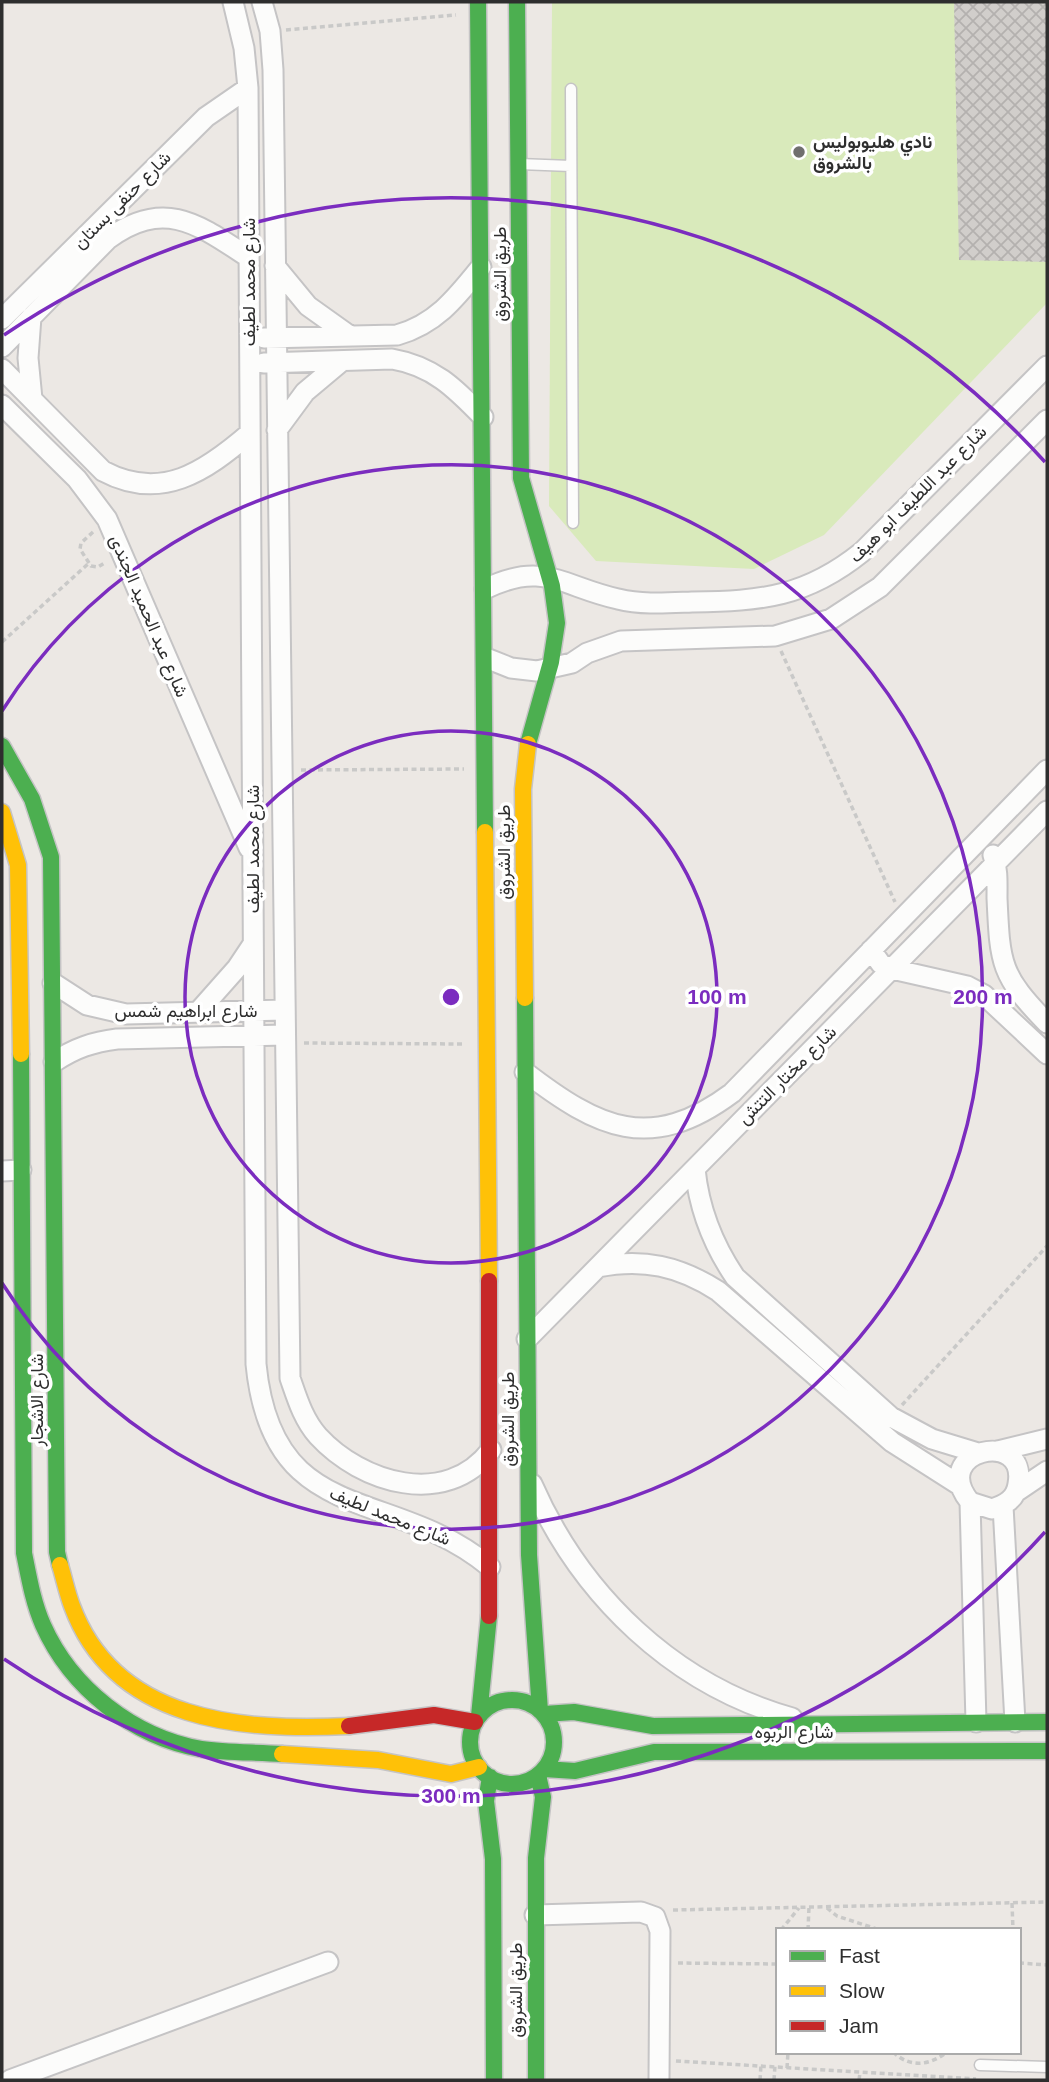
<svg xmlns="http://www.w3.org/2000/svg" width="1049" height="2082" font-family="Arial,Vazirmatn,sans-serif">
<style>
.pitch{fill:#d9eabb}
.building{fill:url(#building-cross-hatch)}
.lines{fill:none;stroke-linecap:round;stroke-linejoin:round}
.lane-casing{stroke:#c5c4c5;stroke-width:13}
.street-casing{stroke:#c5c4c5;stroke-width:23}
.fast-casing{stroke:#c5c4c5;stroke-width:19}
.slow-casing{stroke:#c5c4c5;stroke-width:19}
.jam-casing{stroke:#c5c4c5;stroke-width:19}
.path{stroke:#c9c9c8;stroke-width:3.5;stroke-dasharray:5 3.5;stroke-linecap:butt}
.lane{stroke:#fcfcfb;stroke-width:10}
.street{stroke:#fcfcfb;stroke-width:19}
.fast{stroke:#4caf50;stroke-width:16}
.slow{stroke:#ffc107;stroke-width:16}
.jam{stroke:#c62828;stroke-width:16}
.ring{fill:none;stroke:#7b2cbf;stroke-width:3.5}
.poi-dot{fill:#706f6e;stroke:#fff;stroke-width:2.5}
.labels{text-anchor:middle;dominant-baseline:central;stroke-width:7;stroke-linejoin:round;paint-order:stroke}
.poi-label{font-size:18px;font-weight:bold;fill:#2e2e2e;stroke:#fff;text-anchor:start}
.street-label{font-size:18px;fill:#2e2e2e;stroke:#fff}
.centre{fill:#7b2cbf;stroke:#fff;stroke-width:3.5}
.ring-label{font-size:21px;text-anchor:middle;font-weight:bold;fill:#7b2cbf;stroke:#fff;stroke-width:7;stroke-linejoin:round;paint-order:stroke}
</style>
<defs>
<pattern id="building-cross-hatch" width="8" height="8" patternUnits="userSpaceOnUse" patternTransform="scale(1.75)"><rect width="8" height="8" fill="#d1cecb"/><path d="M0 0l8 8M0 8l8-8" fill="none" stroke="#b4b1af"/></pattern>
</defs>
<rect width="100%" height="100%" fill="#ece8e4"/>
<path class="pitch" d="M552,2H1047V303L824,535L754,569L596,561L549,506Z"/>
<path class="building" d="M954,2H1047V262L959,260Z"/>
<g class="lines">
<g class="lane-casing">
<path id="lane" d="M571,89L573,523
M519,164L571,166
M980,2065L1047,2067"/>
</g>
<g class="street-casing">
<path id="street" d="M233,2L244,48L248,88L256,1364C272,1530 392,1485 490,1567
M262,2L270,31L273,70L290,1378C297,1398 303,1419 318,1436C361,1483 446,1509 491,1450
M275,266L308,306L350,336
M31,317L28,358L32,399
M2,319L206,117L248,88
M264,338L397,335C436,324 456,298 481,267
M2,347L108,239C164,198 198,224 248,257
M264,363L392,359C433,366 455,388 483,417
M2,369L103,471C161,502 205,472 250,433
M2,405L77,479L107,519L249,848
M277,430L305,392L342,361
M485,589C544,560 563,587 618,599C642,605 667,603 692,602C762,601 806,597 862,552L1047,366
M486,658L511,668L537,671L572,663L587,653L621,641L775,636L831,619L880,587L1047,420
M993,855C998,869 997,884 997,898C1000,964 1000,975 1047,1023
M871,950L881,964L892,969L967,986L984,995L1047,1054
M53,983L87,1005L126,1014L284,1010
M198,1012L237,968L253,944
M54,1062C75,1048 93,1042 117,1039L284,1035
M525,1072C598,1128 650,1154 732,1093L1047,770
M695,1169C699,1209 712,1243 735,1277L891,1417L932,1439L978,1453
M2,1171L21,1170
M598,1267C643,1258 679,1266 718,1291L892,1442L961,1486
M527,1339L1047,811
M998,1451L1047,1439
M532,1484C581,1596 674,1685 792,1718
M1016,1492L1047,1471
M970,1502L992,1509C1005,1505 1016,1499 1018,1484C1028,1428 928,1450 970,1502L976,1722
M1003,1506L1015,1722
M535,1915L641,1912L655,1917L660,1931L659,2080
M10,2080L328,1962"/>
</g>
<g class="fast-casing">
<path id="fast" d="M478,2L485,832
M517,2L521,478L552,586L557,623L551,662L528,744
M2,746L32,799L51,857L57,1552L60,1565
M525,998L529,1555L540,1711
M21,1054L24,1553C29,1578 33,1602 43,1625C71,1688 133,1737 201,1749C227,1753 255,1752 282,1754
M470 1742a42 42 0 1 1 84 0a42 42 0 1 1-84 0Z
M544,1714L574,1712L653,1726L1047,1722
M479,1716L489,1616
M544,1769L575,1771L654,1752L1047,1751
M490,1777L486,1801L493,1859L494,2080
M536,2080V1858L543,1797L538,1775"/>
</g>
<g class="slow-casing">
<path id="slow" d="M2,812L18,865L21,1054
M485,832L489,1281
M525,998L523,789L528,744
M60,1565C64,1578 67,1593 72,1606C115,1723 243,1731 349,1726
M282,1754L378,1760L451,1774L479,1767"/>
</g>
<g class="jam-casing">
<path id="jam" d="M489,1616V1281
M349,1726L434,1715L475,1722"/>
</g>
<path class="path" d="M286,30L456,15
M93,532L81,543L80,549L91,566L98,567L106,562
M2,642L89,563
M781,651L895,902
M301,770L464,769
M304,1043L464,1044
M902,1405L1047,1246
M1012,1903L1013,1930
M827,1908L837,1916L880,1930
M673,1910L1047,1902
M781,1930L799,1908
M808,1930L809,1907
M678,1963L778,1964
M1019,1963L1047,1965
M893,2052C910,2068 929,2066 947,2052
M676,2061L976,2079
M787,2068L788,2052
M760,2080L761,2065
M774,2080L775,2065
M859,2080L860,2073"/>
<use href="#lane" class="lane"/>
<use href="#street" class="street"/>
<use href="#fast" class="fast"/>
<use href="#slow" class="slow"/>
<use href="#jam" class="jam"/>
</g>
<g class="ring">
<circle cx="451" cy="997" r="266"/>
<path d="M2 711A532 532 0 1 1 2 1283"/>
<path d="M1045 1532A799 799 0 0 1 4 1659M4 335A799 799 0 0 1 1045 462"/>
</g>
<circle class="poi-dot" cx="799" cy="152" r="7"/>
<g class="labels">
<g class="poi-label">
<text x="813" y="142">نادي هليوبوليس<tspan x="813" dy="21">بالشروق</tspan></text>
</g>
<g class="street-label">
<text transform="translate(122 200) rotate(-45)">شارع حنفى بستان</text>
<text transform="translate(500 274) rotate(-90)">طريق الشروق</text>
<text transform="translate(249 282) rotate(-90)">شارع محمد لطيف</text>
<text transform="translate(918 494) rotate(-45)">شارع عبد اللطيف ابو هيف</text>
<text transform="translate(149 616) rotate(67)">شارع عبد الحميد الجندى</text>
<text transform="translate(253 849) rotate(-90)">شارع محمد لطيف</text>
<text transform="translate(504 852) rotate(-90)">طريق الشروق</text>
<text x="186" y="1011">شارع ابراهيم شمس</text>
<text transform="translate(787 1075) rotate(-45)">شارع مختار التتش</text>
<text transform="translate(37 1400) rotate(-90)">شارع الاشجار</text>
<text transform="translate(508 1419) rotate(-90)">طريق الشروق</text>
<text transform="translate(390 1516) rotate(22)">شارع محمد لطيف</text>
<text x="794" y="1732">شارع الربوه</text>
<text transform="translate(516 1990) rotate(-90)">طريق الشروق</text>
</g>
</g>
<circle cx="451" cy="997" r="10" class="centre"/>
<g class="ring-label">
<text x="717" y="1004">100 m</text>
<text x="983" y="1004">200 m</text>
<text x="451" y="1803">300 m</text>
</g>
<rect width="1049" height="2082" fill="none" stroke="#2e2e2e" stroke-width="7"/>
<rect x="776" y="1928" width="245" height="126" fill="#ffffff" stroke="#ababab" stroke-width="2"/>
<rect x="790" y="1951" width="35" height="10" fill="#4caf50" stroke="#ababab" stroke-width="2"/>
<text x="839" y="1963" font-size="21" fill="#2e2e2e">Fast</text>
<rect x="790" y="1986" width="35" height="10" fill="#ffc107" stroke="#ababab" stroke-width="2"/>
<text x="839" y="1998" font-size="21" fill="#2e2e2e">Slow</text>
<rect x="790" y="2021" width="35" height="10" fill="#c62828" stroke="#ababab" stroke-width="2"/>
<text x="839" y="2033" font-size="21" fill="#2e2e2e">Jam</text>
</svg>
